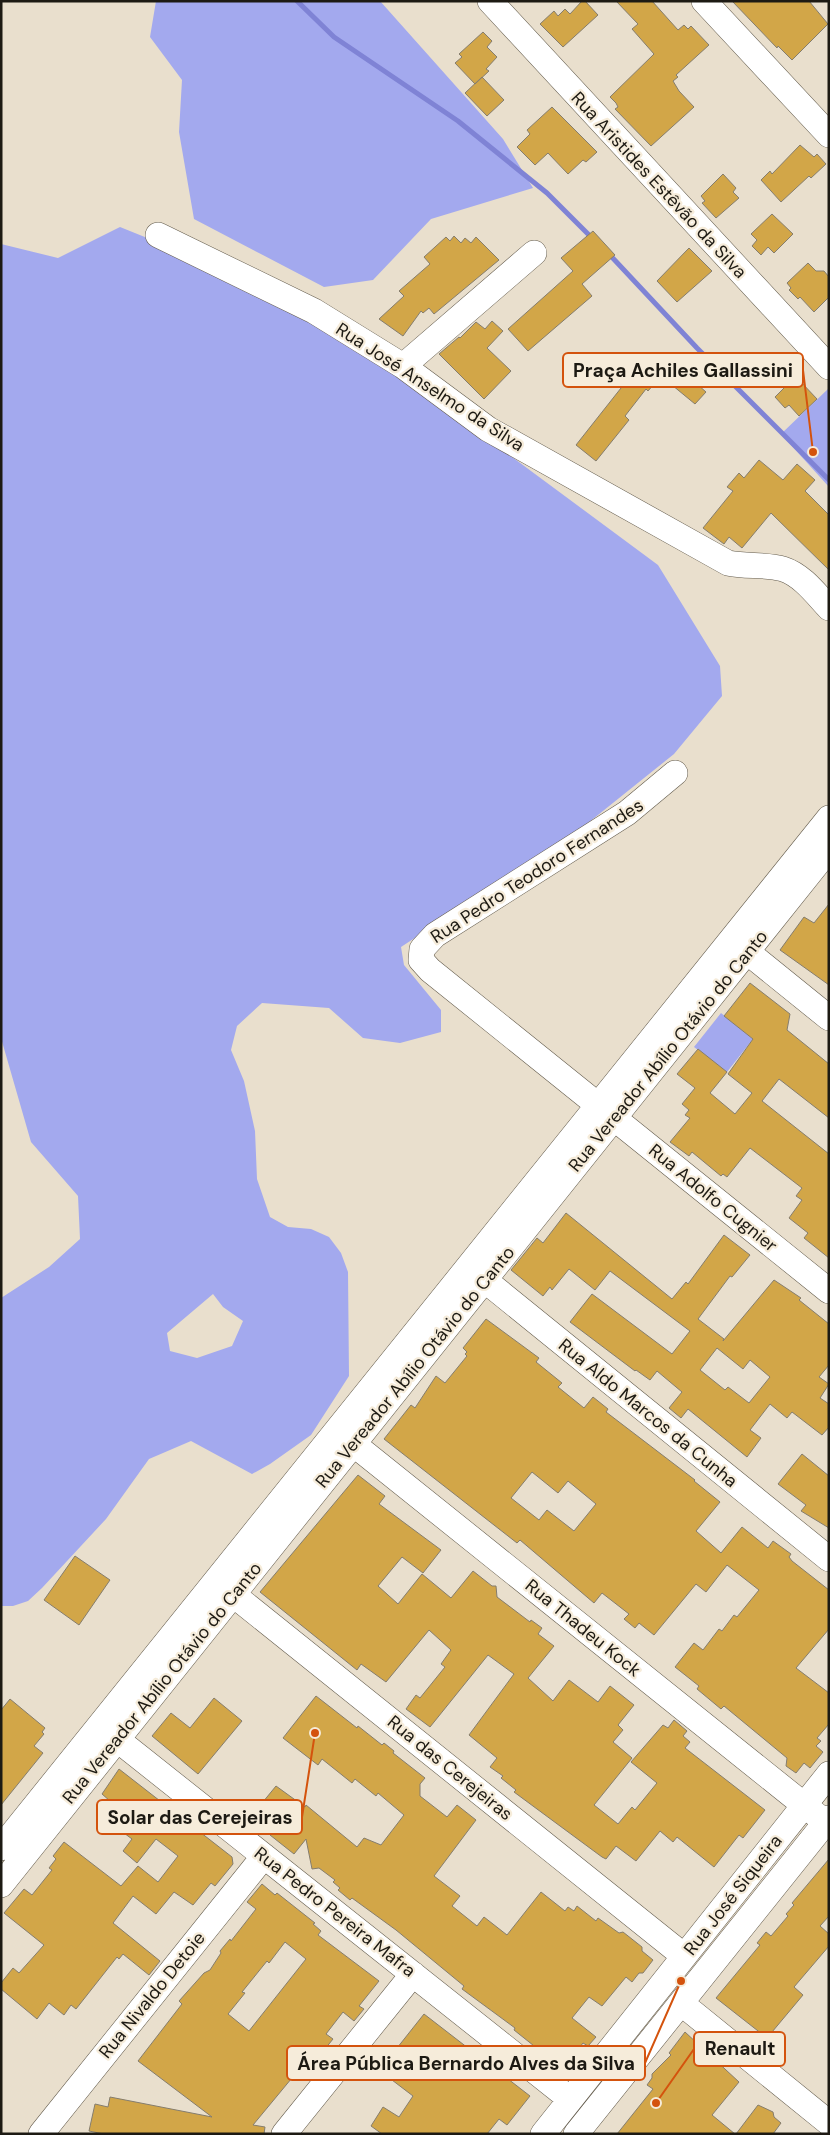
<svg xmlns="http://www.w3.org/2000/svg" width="830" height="2135" font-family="'DM Sans',sans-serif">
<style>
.green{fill:#a3a9ee;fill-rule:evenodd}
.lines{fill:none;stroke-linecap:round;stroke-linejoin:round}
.stream{stroke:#7f83d5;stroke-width:5}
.building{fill:#d2a648;stroke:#857d6d;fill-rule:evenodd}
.minor-casing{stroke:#635b4c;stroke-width:26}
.minor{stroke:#fff;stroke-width:25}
.labels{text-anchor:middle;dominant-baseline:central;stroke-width:4.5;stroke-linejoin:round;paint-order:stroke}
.street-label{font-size:18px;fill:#1d1a13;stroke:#f6ecda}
.leader{fill:none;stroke:#d4530d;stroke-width:2}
.callout-dot{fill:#d4530d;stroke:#f6ecda;stroke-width:2}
.callout{fill:#f6ecda;stroke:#d4530d;stroke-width:2}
.callout-label{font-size:19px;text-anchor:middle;font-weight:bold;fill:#1d1a13}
</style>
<rect width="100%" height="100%" fill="#e9dfcd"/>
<path class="green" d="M156,1H380L503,139L533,188L431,219L373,280L324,287L194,219L179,132L182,80L150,37Z
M120,227L276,290L373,354L658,565L720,666L722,696L674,754L578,831L401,947L404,965L441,1010V1032L400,1043L363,1038L329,1008L262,1003L237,1026L231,1050L244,1081L255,1131L257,1179L270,1217L288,1227L311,1229L329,1237L341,1253L348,1272L349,1376L311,1435L270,1464L252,1474L191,1441L149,1459L106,1519L42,1588L28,1601L13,1606H1V1298L49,1267L80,1239L78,1196L31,1142L1,1038V244L58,258ZM213,1294L223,1307L243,1321L232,1346L197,1358L170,1351L167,1333Z
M828,389H829V487L781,434Z
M721,1013L753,1039L727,1072L694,1047Z"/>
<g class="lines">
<path class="stream" d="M297,1L334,37L458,121L547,193L592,238
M609,254L697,348L829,480"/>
</g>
<path class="building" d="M582,1H585L598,15L563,47L540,24L554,11L558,16L565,9L570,14Z
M616,1H652L678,30L684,25L688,29L691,26L709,45L676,75L678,77L673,81L679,91L694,107L651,146L615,109L618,107L616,103L610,97L654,54L632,29L638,24Z
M732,1H809L828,24L792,60L778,46L777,48Z
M483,32L492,41L487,47L497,57L486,69L489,71L475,84L455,63L462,57L459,54Z
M482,77L504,100L487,116L465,93Z
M552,107L597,152L586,162L583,160L568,174L548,153L535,165L517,147L530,134L527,130Z
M800,145L814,157L817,154L826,164L811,178L809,176L781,202L761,180L770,171L772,174Z
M723,174L736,188L733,192L739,198L716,218L702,203L705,201L701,196Z
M772,214L793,234L774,253L768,247L761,255L752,246L757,240L751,234Z
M593,231L615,255L582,284L592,296L528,351L508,329L573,271L561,258Z
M454,236L461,243L465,238L471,243L476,237L499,260L434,314L429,308L423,313L421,311L403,336L379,319L404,296L399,291L430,264L424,257L446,237L450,241Z
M689,248L712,271L677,302L657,281Z
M808,263L816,271H824L829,277V297L814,312L800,297L798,299L789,290L791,288L787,283Z
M492,321L503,331L487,348L511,371L484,399L439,354L459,337L460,338L476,322L485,329Z
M663,354L706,392L695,404L661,376L648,391L646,389L625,416L629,420L596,461L576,445L640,364L648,371Z
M792,380L796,385L800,381L817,399L799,416L789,405L785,408L775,397Z
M759,460L783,480L797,464L815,480L805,491L829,515V570L771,513L742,548L729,537L724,544L703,528L733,491L727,487L739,473L744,478Z
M829,904V985L780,950L804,917L814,923Z
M750,983L790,1014L787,1030L829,1064V1118L779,1079L762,1101L829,1154V1258L804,1238L808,1233L789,1218L802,1200L796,1196L802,1188L750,1148L727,1177L723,1174L721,1176L692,1152L689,1156L670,1142L690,1118L685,1115L689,1110L682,1104L695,1088L677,1074L698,1049L727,1072L710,1093L735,1114L752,1093L728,1074L753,1039L724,1016Z
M566,1213L672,1299L686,1282L688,1284L724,1235L750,1255L732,1277L730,1276L698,1319L724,1339L723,1341L774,1280L801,1298L799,1300L829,1324V1365L819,1377L829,1384L820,1398L829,1404V1427L822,1435L792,1412L787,1418L770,1404L750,1430L761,1438L747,1457L688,1409L681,1418L669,1408L682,1392L657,1371L650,1380L636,1370L635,1371L570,1322L592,1294L672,1354L690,1331L610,1271L595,1290L569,1269L552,1290L550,1287L543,1296L511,1270L537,1238L543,1243ZM717,1348L743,1369L750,1360L770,1377L749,1403L728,1387L725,1390L700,1370Z
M486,1319L539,1358L536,1362L562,1383L558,1387L584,1408L593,1397L608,1409L606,1412L695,1480L694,1481L720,1502L696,1531L721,1553L742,1527L768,1548L773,1541L791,1554L789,1557L792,1561L829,1590V1629L796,1668L829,1693V1724L817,1738L821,1741L816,1746L823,1752L810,1768L804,1763L796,1773L786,1766L787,1758L724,1706L721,1709L697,1689L699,1686L675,1667L694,1643L703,1650L719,1629L722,1631L734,1615L737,1617L759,1590L727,1565L706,1592L696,1584L654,1635L639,1623L635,1628L624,1619L629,1614L602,1593L594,1603L520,1540L517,1543L384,1439L411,1405L415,1408L436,1376L445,1383L467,1356L465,1354L467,1352L463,1348ZM532,1472L558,1493L568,1481L596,1504L574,1531L547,1510L539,1520L511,1498Z
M802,1454L829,1476V1528L801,1511L806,1505L778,1484Z
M358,1475L385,1496L379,1504L441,1550L423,1573L402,1557L378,1586L398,1604L422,1574L451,1598L473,1571L492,1586H496L497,1597L530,1622L531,1620L542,1628L538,1634L554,1646L528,1678L553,1701L569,1680L598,1702L610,1686L634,1705L618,1725L623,1730L613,1742L632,1758L594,1805L618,1824L632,1807L635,1810L657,1783L631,1762L663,1725L668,1728L674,1720L687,1731L683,1736L690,1742L685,1748L765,1810L743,1838L739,1835L714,1867L677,1837L673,1842L660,1831L636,1861L616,1846L606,1859L602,1857L514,1792L516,1790L501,1778L503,1776L490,1767L497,1758L469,1735L514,1674L488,1655L430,1727L406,1709L416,1695L420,1698L445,1667L441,1664L451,1650L429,1630L386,1682L361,1664L357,1670L260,1592Z
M75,1556L110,1580L79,1625L44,1600Z
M316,1696L357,1728L358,1726L382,1745L384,1743L394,1751L393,1753L425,1778L420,1784V1796L447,1817L457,1805L476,1820L434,1876L460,1896L452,1906L477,1926L484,1917L507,1935L541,1892L565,1911L568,1907L574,1911L577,1906L596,1921L598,1918L619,1933L623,1932L642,1947V1951L653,1960L643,1973H639L632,1982L626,1977L602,2006L589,1997L572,2018L596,2037L588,2046L583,2043L563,2069L514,2030L515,2028L462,1989L464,1986L396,1930L352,1898L350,1900L338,1890L340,1888L333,1882L335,1880L319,1868L312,1869L306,1839L294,1854L270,1835L274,1831L260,1819L265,1814L258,1808L276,1786L305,1807L306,1805L357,1847L364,1838L381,1845L404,1815L378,1793L376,1796L355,1779L352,1783L322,1759L318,1765L283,1738Z
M214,1698L242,1721L198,1774L152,1736L171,1713L190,1728Z
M10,1699L45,1728L42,1732L44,1734L34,1746L43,1753L1,1805V1710Z
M119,1769L232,1857L233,1864L215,1886L211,1883L193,1905L174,1892L156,1914L133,1896L113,1923L160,1961L149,1975L123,1954L119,1959L117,1957L76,2009L71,2005L64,2015L49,2003L37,2019L1,1989V1983L13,1968L19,1973L44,1945L4,1913L24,1889L32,1895L52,1870L49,1868L56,1859L53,1856L64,1842L121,1886L138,1866L158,1882L178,1856L156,1839L137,1863L123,1851L132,1839L100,1815L110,1801L102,1794Z
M829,1859V1916L820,1926L829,1934V1946L794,1987L803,1995L767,2038L716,1998L760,1945L757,1943L766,1932L771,1936L788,1916L786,1914L794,1905L792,1903Z
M262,1884L275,1895L277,1893L315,1923L313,1924L321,1931L318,1935L379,1981L359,2006L364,2009L354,2021L343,2012L326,2034L333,2039L312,2065L306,2061L253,2125L265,2127L264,2134H104L89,2131L95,2104L108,2107L110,2097L212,2117L138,2061L182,2004L179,2001L204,1973L210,1970L221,1953L220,1951L230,1939L231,1941L256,1909L247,1902ZM285,1942L306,1959L249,2031L228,2014L245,1993L242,1992L267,1961L269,1963Z
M424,2014L530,2096L507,2125L499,2119L487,2134H382L371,2126L383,2107L399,2117L413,2096L392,2080L394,2077L382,2067Z
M685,2032L739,2082L712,2115L735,2134H617L653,2089L647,2085L652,2078V2074L671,2055L669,2053Z
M758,2105L773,2112L774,2117L781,2123L773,2134H736Z"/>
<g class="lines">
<g class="minor-casing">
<path id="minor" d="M490,1L829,367
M704,1L829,135
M158,235L314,311L403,366L488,429L728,563C745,567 768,564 783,569C802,575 816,594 829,608
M403,366L534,253
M675,773L627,813L435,935L422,949L421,960L430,970L829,1291
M735,942L829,1018
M471,1269L829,1559
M341,1434L829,1825
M220,1584L684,1956
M104,1729L570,2099
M1,1848L829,818
M1,1885L829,849
M681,2003L829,2123
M41,2134L264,1856
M284,2134L413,1974
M543,2134L829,1774
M576,2134L829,1818"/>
</g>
<use href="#minor" class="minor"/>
</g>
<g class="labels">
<g class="street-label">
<text transform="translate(659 185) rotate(47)">Rua Aristides Estêvão da Silva</text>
<text transform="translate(430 387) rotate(33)">Rua José Anselmo da Silva</text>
<text transform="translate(537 871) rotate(-33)">Rua Pedro Teodoro Fernandes</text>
<text transform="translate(668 1051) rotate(-51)">Rua Vereador Abílio Otávio do Canto</text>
<text transform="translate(713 1198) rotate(39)">Rua Adolfo Cugnier</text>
<text transform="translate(415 1367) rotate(-51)">Rua Vereador Abílio Otávio do Canto</text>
<text transform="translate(648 1413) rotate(39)">Rua Aldo Marcos da Cunha</text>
<text transform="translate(583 1628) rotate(39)">Rua Thadeu Kock</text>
<text transform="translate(162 1683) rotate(-51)">Rua Vereador Abílio Otávio do Canto</text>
<text transform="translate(450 1768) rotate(39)">Rua das Cerejeiras</text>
<text transform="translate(733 1895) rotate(-52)">Rua José Siqueira</text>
<text transform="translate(335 1912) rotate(38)">Rua Pedro Pereira Mafra</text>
<text transform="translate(152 1995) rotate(-51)">Rua Nivaldo Detoie</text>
</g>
</g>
<path class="leader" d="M813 452L803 370M315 1733L302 1817M656 2103L694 2049M681 1981L645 2063"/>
<g class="callout-dot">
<circle cx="813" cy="452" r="5"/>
<circle cx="315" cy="1733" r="5"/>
<circle cx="656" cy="2103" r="5"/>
<circle cx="681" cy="1981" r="5"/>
</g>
<g class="callout">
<rect x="563" y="353" width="240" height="34" rx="5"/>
<rect x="97" y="1800" width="205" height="34" rx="5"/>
<rect x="694" y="2032" width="91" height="34" rx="5"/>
<rect x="287" y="2046" width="358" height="34" rx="5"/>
</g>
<g class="callout-label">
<text x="683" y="377">Praça Achiles Gallassini</text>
<text x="200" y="1824">Solar das Cerejeiras</text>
<text x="740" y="2055">Renault</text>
<text x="466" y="2070">Área Pública Bernardo Alves da Silva</text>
</g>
<rect width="830" height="2135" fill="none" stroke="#1d1a13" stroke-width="5"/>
</svg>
